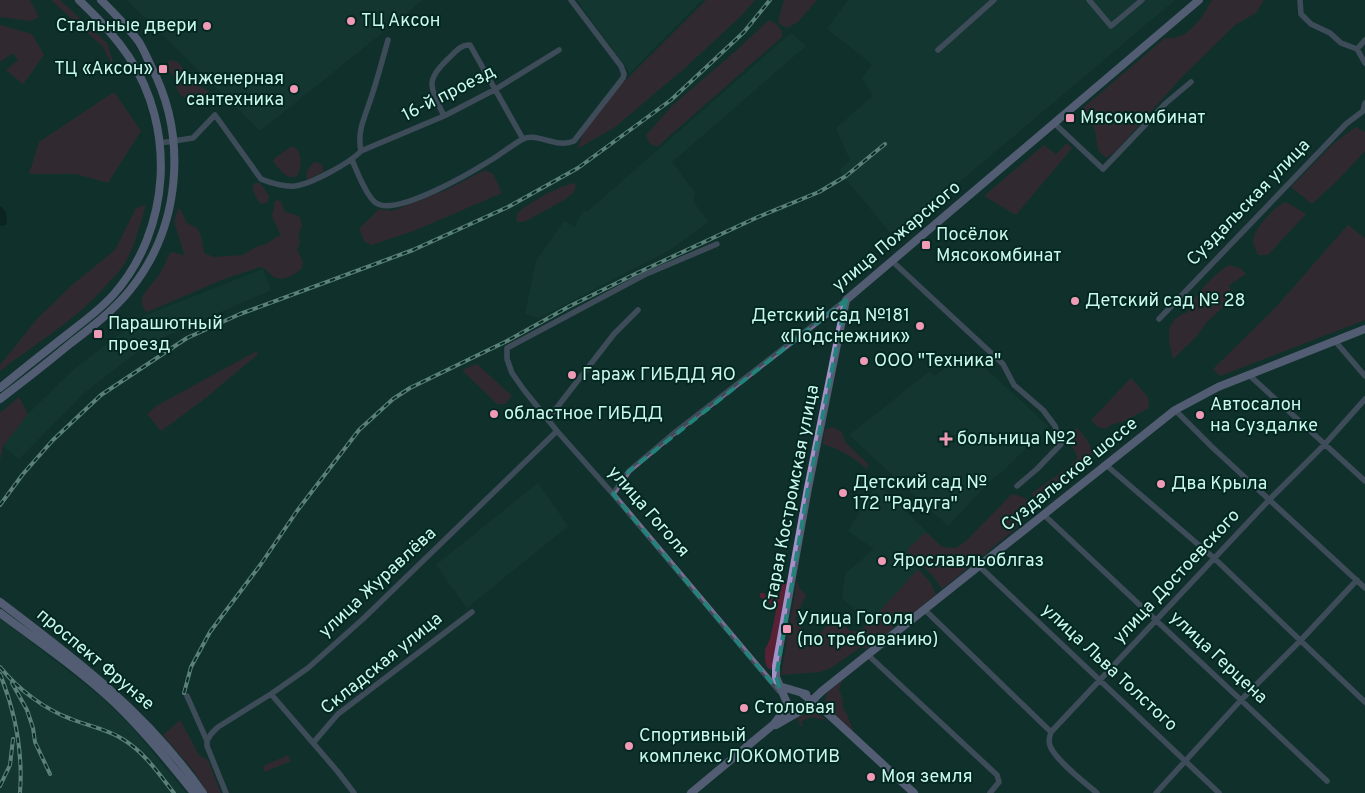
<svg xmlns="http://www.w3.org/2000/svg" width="1365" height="793" font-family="Overpass,sans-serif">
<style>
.built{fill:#173d36}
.green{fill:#582136}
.water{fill:#051512}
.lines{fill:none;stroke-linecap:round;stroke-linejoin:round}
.street{stroke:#776d90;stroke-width:5.5}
.secondary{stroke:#a391c9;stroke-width:8}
.rail-casing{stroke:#b4e3d7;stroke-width:4}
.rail{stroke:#042721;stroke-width:2;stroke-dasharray:5.5;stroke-linecap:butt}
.marked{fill:none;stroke:#22837b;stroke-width:4;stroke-dasharray:10 6;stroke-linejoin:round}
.poi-dot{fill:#f09ab6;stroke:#042721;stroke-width:2}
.labels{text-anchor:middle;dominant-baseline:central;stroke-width:4;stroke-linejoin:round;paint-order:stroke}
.poi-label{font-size:18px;fill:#c9f9ed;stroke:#042721;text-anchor:start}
.street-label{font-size:18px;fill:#c9f9ed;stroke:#042721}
</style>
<rect width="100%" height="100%" fill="#10312b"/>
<path class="built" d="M127,0H423L260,131Z
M577,0H702L630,73Z
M848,0H1175L894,237L839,171L850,160L836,128L873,96L862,78L872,65L853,49L827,29Z
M791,33L806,46L672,162L695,193L693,201L708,222L670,250L539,318L525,314L536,261L564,221L575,227L583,210L587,212Z
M263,269L271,290L148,344L84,393L19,459L3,446L28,414L75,368L144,316Z
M967,351L1048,426L1034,445L1031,443L1002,472L993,478L948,526L849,435L930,371L935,376Z
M538,483L568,526L467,608L436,565Z
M878,484L942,547L920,567L869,623L842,598L845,574L874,549L848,531L875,487Z
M0,618L100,696L131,726L186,793H0Z"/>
<path class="green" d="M0,0H30L39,17L31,21L0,17Z
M51,0H60L107,43L116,71L102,46Z
M706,0H755L742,15L686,67L615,127L577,149L591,115Z
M785,0H817L798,22L787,28L778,23L783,3Z
M1212,0H1264L1256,13L1235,25L1181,78L1115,152L1106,158L1098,150L1095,130L1084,107L1165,38C1189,40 1201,19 1212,0Z
M769,20L776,24L782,31V37L657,147L649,143L646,135L674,104L729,57Z
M0,25L32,34L44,55L23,84L6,70L18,60L13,53L0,62Z
M170,60C183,61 182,70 188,79C194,87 210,85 209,99C199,104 181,101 177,89C175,85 176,80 174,77C172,73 168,71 166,67Z
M114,92L141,131L108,183L76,174H29L39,142Z
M1356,127L1365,132V151L1338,180L1312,204L1291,187L1333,144Z
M1067,143L1072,148L1016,215L984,196L1044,145L1056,154Z
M292,146L297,149C302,158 302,169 296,177C285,179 279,169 273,161L275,158Z
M318,162L322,165L324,171L307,180L306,177L307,171L313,163Z
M485,170L493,174L502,193L416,230L372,245L365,242L359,229L379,209L392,211L446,190Z
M255,183H259L264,188L269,197L267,203L261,204C256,199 253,192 253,185Z
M574,183L576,186L573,193L564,200L524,222H518L516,220L517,214C526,204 561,185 574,183Z
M278,200L281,202L285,212L296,215L300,218L302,226L298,235C300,240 301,244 297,249L303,262L302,268C293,276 281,284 270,274C266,270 265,268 260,267L224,279L147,312C133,298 151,287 159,275C163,268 166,261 170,253L172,252L183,255L184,254L174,221L178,209H180L187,223L198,229L201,236L204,253L214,257L243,255L256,247L268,243L276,237L281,236L272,216L275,201Z
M1286,202L1306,214L1268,255H1258C1256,250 1253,245 1253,240C1254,229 1277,204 1286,202Z
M146,205C140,225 135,245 125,263C121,270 115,275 110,281C78,319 39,341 0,371V365L37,319L71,286L115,250L136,208Z
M1348,225L1365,238V320L1220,376L1213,369L1276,307Z
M1229,265L1240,268L1246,274L1229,285L1231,292L1222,308L1207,322L1196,337L1173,359C1168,339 1163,320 1188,312C1195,294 1213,275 1229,265Z
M257,351V355L207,397L161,431L147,414L158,405Z
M477,364L512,396L505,404H497L462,370Z
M1131,378L1148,397L1149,408L1122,422L1113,424L1105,429L1098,427L1091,420Z
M19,397L28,414L3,446L0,461V413Z
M832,427L842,432L845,442L868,464L867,469C854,457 839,449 823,444L825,430Z
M1076,428C1087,438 1094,447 1092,463L1039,501L1031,494L1070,466L1078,457L1072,446L1070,435Z
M1012,494C1021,496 1031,499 1034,509L1030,516L1021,520L1013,531L942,589L933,576L908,552V549L926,532L942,547L956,548L966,541Z
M918,569L930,582L936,594L913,613L899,621L891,630L866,649L861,647L831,668L820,672L781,675L797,581L800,589L806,595L795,619L805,633L819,635L833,617L850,631H859L869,623Z
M788,583L771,670L767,667L765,661V650L770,639L776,611L774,606L760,597V593H764L766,597L776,599L779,597L782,584Z
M843,679L839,689L843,701L842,706L847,714L854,733L835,715L825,703L827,693Z
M812,712L820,714L825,719C816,722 815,712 801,722L803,726H800L798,719L795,718Z
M180,720L199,755L208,760L221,793H208L192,769L163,735Z
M288,755L291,761L265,772L263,766Z"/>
<path class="water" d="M0,206C7,211 8,217 6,225L0,226Z"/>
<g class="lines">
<path class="street" d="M1089,0L1111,26L1142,0
M1300,0L1301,14L1311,24L1330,33L1341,43L1357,49L1365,63
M1357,49L1365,40
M938,50L994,0
M1363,111L1365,103
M444,116C430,86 424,81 450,57C456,51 462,44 470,45L523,139
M1055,124L1103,169L1166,103L1191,82
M160,143L193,138L215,115L261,179C270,183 285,187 295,186C311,184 350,163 361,151L444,116L496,89L559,50
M361,151C357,132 364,119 370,101C377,81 382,61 388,40
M352,160C357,171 366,196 376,203C396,217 472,172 491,160C501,154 512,145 523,139C538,132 556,149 574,141L623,78L624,74L621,66L571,0
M717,244L644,275L507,348V359L512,373L524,390L557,431L613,494L779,691
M892,261L1003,364L1014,385L1043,410L1055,426L1061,444L1037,469L1017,486
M1159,319L1346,124L1363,111
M1335,341L1365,376
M1248,374L1365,481
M1175,410L1212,447L1365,588
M548,419L614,334L638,310
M1106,465L1215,559L1365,702
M613,494L629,471L673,434L846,300
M1044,515L1327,781
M979,566L1219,793
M925,610L1051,732
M868,655L997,775L999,782L990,793
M271,694L338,772L354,793
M187,696L207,741V746L226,793
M1051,732L1269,500L1325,444L1365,399
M1051,732C1049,738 1048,742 1051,748C1058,762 1084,782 1097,793
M207,741L211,734L218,727L271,694L308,668L364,618L557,431
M313,743L338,714L472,612
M1156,793L1241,700L1301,640L1357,580"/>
<path class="secondary" d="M0,388C23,369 46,351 69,333C84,321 101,309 114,294C171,229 176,128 129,57C115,36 97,17 79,0
M0,399C24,381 48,362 71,343C92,327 113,311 130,290C181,227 188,137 151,66C147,58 144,50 139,42C128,27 114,13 101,0
M0,602C77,660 147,713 203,793
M0,613C39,642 80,670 115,703C144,731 169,762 194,793
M779,686L806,694
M803,694L825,711L914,793
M776,725L802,710L822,691L1175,410L1218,387L1365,329
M691,793L774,724L783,712L787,703L776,677V666L808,488L846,300L1199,0"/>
<g class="rail-casing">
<path id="rail" d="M0,505L23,474L53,440L101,395L187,338L240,314L413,250L508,207L578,168L671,100L744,32L770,0
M0,667C18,689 44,709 71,719C88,726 108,729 124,740C145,753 159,774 174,793
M0,674C15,711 23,753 20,793
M12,683L27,710L33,728L35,742L50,774
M184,693L191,667L210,632L261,564L297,511L359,430L393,399L410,388L507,341L570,306L633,275L758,217L819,192L846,176L885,144
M0,786L10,765L13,739"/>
</g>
<use href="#rail" class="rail"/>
</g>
<path d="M0 0H1365V793H0ZM846,300L808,488L776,677L779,686L771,682L613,494L629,471Z" fill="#10312b" fill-opacity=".55" fill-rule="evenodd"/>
<path class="marked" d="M846,300L808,488L776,677L779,686L771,682L613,494L629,471Z"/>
<g class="poi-dot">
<circle cx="351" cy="21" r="5"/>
<circle cx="207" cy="26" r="5"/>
<rect x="158" y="64" width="10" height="10" rx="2.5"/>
<circle cx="294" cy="89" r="5"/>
<rect x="1065" y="113" width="10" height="10" rx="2.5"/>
<rect x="921" y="240" width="10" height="10" rx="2.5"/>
<circle cx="1075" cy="301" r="5"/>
<circle cx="920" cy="326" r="5"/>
<rect x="93" y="329" width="10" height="10" rx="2.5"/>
<circle cx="864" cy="361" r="5"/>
<circle cx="572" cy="375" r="5"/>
<circle cx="494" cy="414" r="5"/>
<circle cx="1200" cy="415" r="5"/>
<path d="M943.5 431.5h5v5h5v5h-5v5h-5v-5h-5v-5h5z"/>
<circle cx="1161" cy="484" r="5"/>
<circle cx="843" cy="493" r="5"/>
<circle cx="882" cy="561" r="5"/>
<rect x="782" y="624" width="10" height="10" rx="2.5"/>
<circle cx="744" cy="708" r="5"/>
<circle cx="629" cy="746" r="5"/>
<circle cx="871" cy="777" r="5"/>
</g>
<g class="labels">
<g class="poi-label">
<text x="361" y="21">ТЦ Аксон</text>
<text x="197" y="26" text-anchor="end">Стальные двери</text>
<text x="153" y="69" text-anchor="end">ТЦ «Аксон»</text>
<text x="284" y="79" text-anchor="end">Инженерная<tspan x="284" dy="21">сантехника</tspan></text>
<text x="1080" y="118">Мясокомбинат</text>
<text x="936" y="235">Посёлок<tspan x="936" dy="21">Мясокомбинат</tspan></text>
<text x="1085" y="301">Детский сад № 28</text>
<text x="910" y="316" text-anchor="end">Детский сад №181<tspan x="910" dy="21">«Подснежник»</tspan></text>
<text x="108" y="324">Парашютный<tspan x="108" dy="21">проезд</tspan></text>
<text x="874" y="361">ООО "Техника"</text>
<text x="582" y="375">Гараж ГИБДД ЯО</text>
<text x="1210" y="405">Автосалон<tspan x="1210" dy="21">на Суздалке</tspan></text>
<text x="504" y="414">областное ГИБДД</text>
<text x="957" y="439">больница №2</text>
<text x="853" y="483">Детский сад №<tspan x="853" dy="21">172 "Радуга"</tspan></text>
<text x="1171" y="484">Два Крыла</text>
<text x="892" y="561">Ярославльоблгаз</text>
<text x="797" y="619">Улица Гоголя<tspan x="797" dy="21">(по требованию)</tspan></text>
<text x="754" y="708">Столовая</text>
<text x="639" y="736">Спортивный<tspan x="639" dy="21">комплекс ЛОКОМОТИВ</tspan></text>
<text x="881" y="777">Моя земля</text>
</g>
<g class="street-label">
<text transform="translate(449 94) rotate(-27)">16-й проезд</text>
<text transform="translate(1249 203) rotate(-46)">Суздальская улица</text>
<text transform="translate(897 237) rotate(-40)">улица Пожарского</text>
<text transform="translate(1070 475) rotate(-39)">Суздальское шоссе</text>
<text transform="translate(792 498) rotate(-79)">Старая Костромская улица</text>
<text transform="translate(648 512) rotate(49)">улица Гоголя</text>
<text transform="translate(1177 577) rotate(-47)">улица Достоевского</text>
<text transform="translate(378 583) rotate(-43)">улица Журавлёва</text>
<text transform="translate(1218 658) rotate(43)">улица Герцена</text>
<text transform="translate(95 660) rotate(40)">проспект Фрунзе</text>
<text transform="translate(382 664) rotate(-39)">Складская улица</text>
<text transform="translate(1109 668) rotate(43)">улица Льва Толстого</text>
</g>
</g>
</svg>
